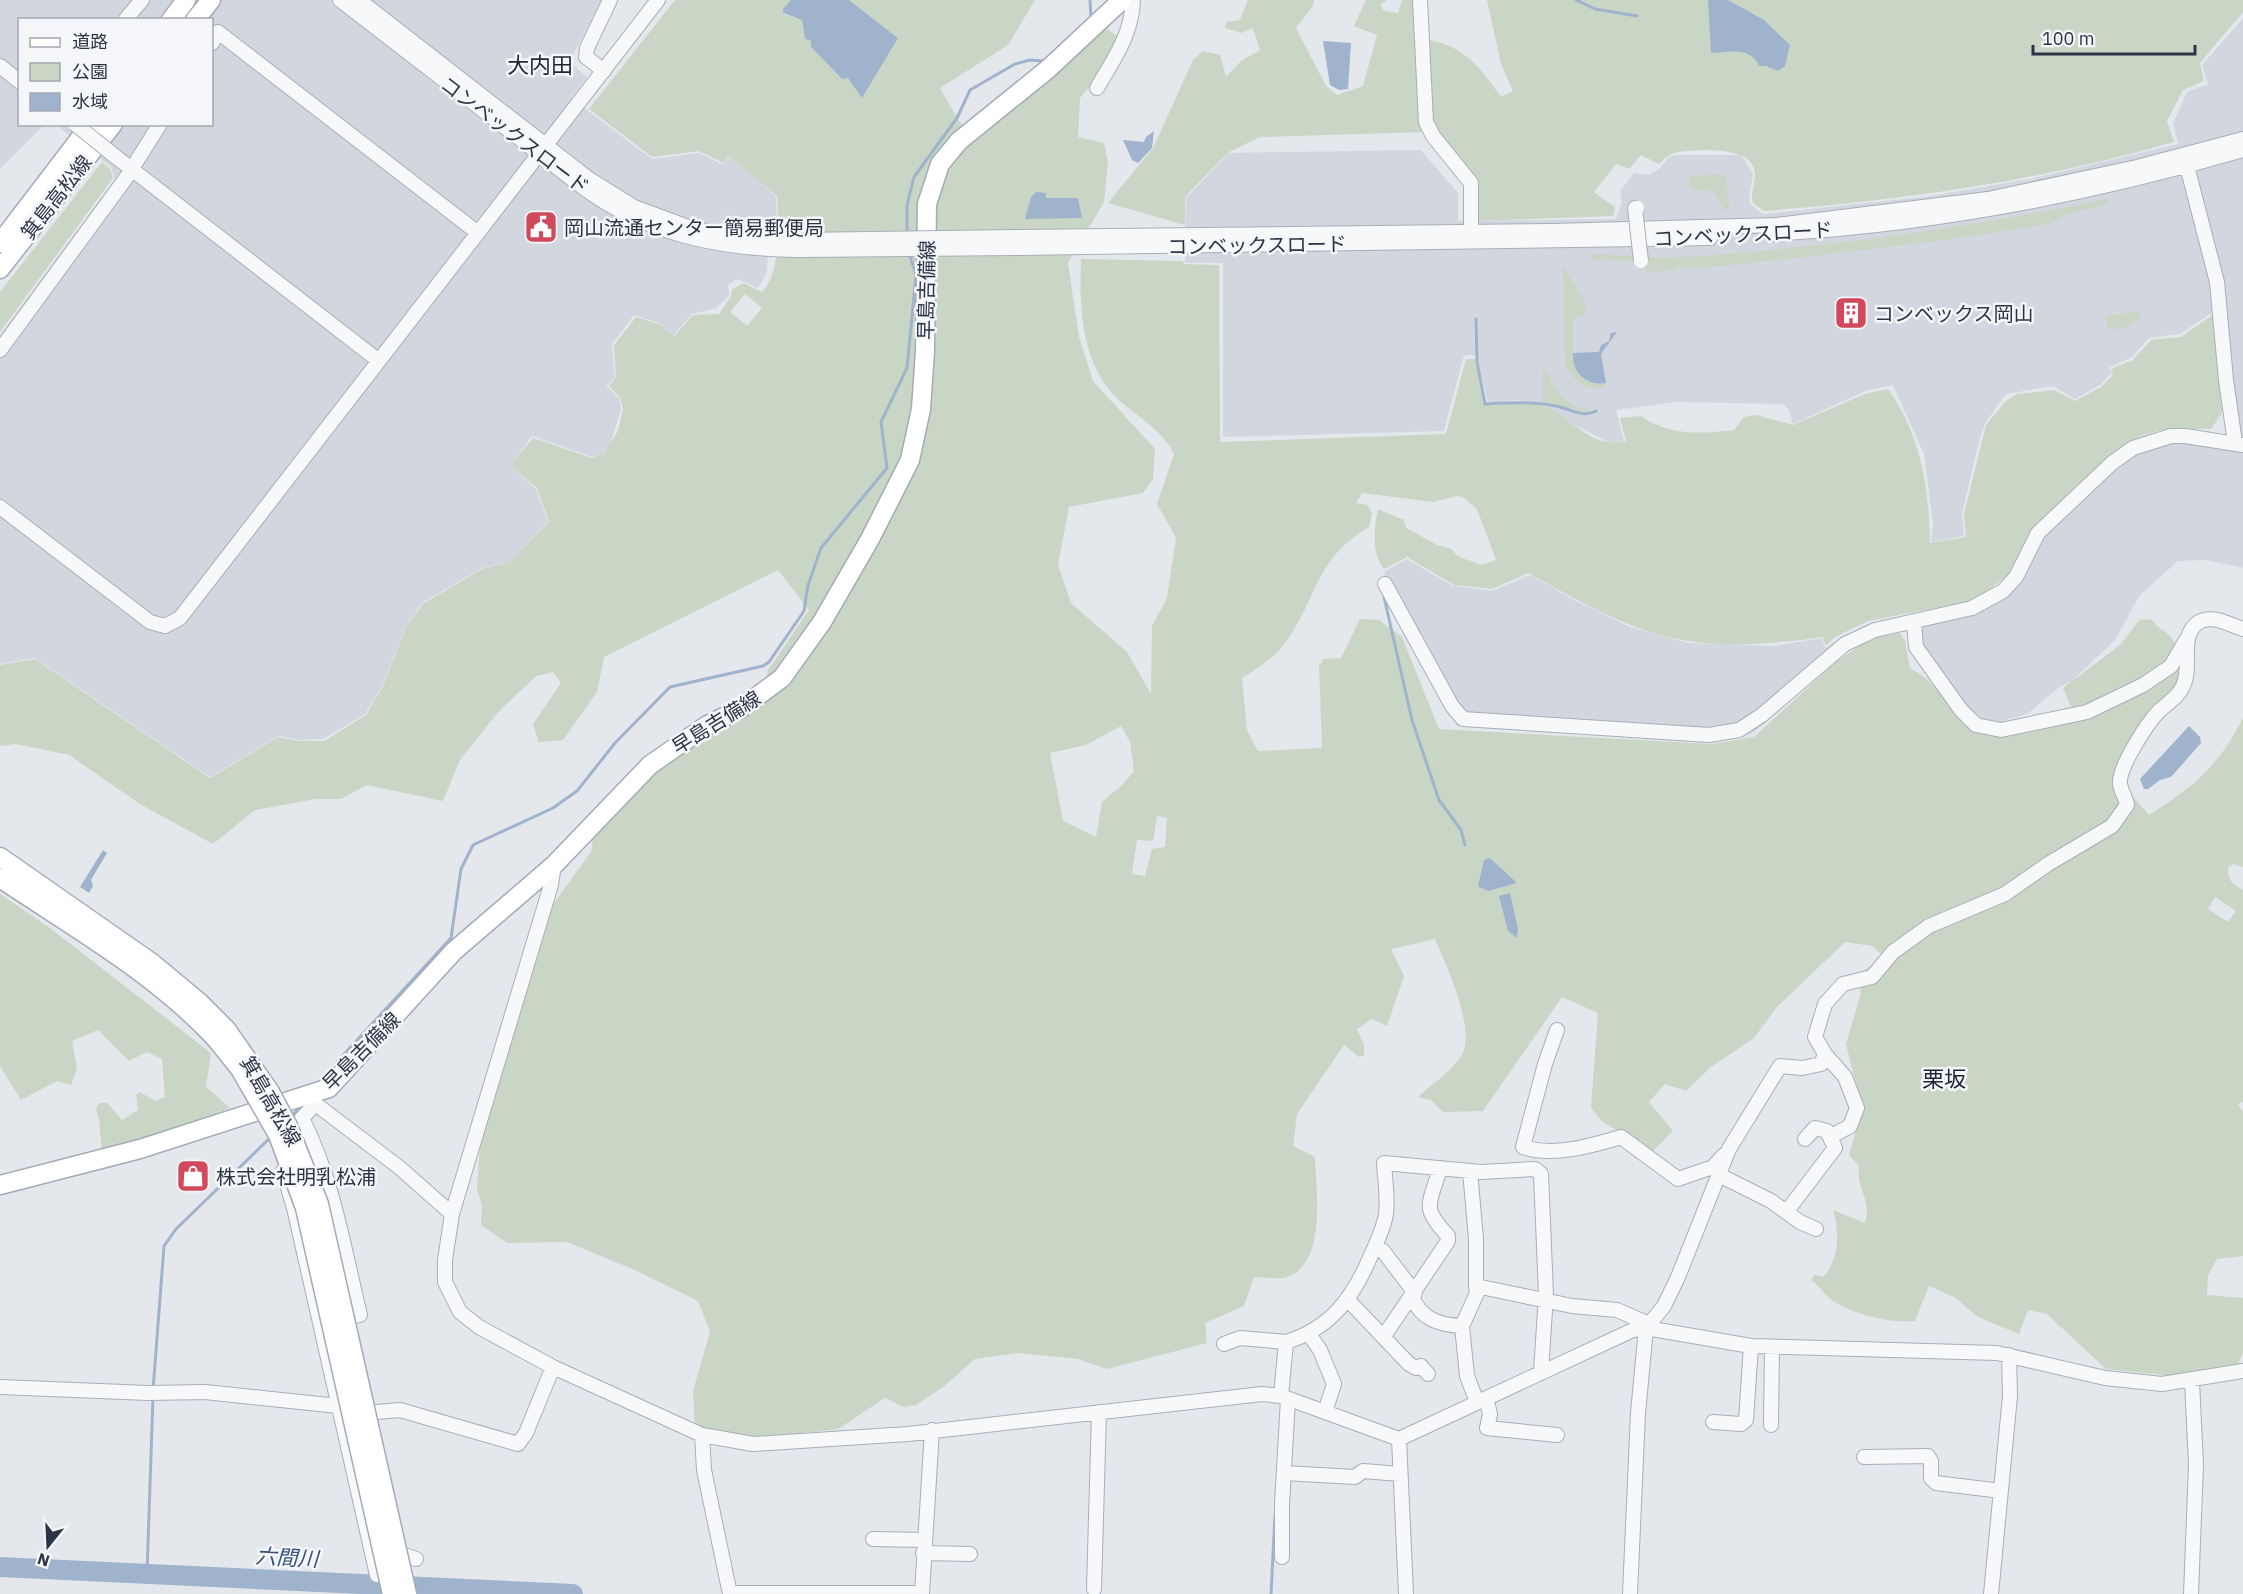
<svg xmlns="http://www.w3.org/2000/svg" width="2243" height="1594" font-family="'IBM Plex Sans','Noto Sans JP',sans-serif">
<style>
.built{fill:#d2d6de}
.green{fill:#c9d6c5;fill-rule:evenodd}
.water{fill:#9fb4cc}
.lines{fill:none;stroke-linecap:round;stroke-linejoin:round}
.stream{stroke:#9fb4cc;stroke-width:3}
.river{stroke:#9fb4cc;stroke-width:20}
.minor-casing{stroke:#a9aeb7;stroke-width:16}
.major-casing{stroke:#a3abb8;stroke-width:21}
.minor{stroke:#f7f8fa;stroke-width:14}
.major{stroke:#fff;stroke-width:18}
.minor-bridge-casing{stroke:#a9aeb7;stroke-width:16;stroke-linecap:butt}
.major-bridge-casing{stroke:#a3abb8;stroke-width:21;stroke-linecap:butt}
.minor-bridge{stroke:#f7f8fa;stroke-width:14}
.major-bridge{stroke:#fff;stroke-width:18}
.labels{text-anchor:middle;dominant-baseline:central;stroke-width:5;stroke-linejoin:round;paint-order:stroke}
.street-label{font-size:20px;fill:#2b3445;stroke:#f4f6f9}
.poi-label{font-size:20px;fill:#2b3445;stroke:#f4f6f9;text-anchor:start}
.water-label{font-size:21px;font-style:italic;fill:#34527a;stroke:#f4f6f9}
.quarter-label{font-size:22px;fill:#1d2536;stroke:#f4f6f9}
</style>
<rect width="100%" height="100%" fill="#e4e7ec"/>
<path class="built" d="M0,0H602L569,62L587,77L571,98L652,159L700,153L723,165L728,157L751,174L776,197L777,220L769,221L767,272L758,288L737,279L728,285L729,296L716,308L692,314L673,335L659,323L634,315L612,344L615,378L606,386L619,398L621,409L610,445L603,453L593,457L532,436L510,465L536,489L548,522L509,562L482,568L423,602L407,624L381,688L365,714L323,739L299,740L278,736L210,777L35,658L0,664V335L115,179L111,167L56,125L212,124V20H20V124L44,125L0,169Z
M2243,18V568L2206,560L2178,561L2139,596L2115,640L2072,681L2058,688L2027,714L1999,722L1982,718L1968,709L1919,648L1921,626L1876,635L1857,645L1837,657L1753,733L1743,736L1711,741L1457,726L1383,595L1385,571L1407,559L1453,586L1492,591L1530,575L1576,601L1630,627L1688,643L1774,646L1822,638L1825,648L1866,625L1922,617L1980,601L2009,579L2023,554L2133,442L2166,431L2184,429L2226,435L2216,310L2180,334L2149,338L2132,357L2108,368L2112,373L2100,385L2075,399L2053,386L2006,394L1985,423L1979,441L1962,514L1964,536L1931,542L1933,524L1924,454L1893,385L1868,390L1793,424L1789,410L1783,404L1676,402L1616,410L1624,441L1611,443L1578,427L1543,404L1515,400L1488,403L1476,355H1464L1444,431L1223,437V263H1185L1186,198L1229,153L1421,150L1458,193V221L1616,219L1622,202L1620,191L1634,173L1649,175L1660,168L1669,157L1675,155H1741L1753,174L1749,199L1751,205L1763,214L1931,196L2035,178L2178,144L2173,123L2187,92L2208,84L2202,65Z"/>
<path class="green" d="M675,0H791L783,9V14L802,20L805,39L811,41V47L842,79L898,38L849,0H1035L1008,45L940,88L959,121L978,139L1103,29H1108L1119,38L1104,69L1080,98L1078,137L1104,143L1108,163L1104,202L1068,263L1079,337L1093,381L1155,449L1153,479L1143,493L1069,507L1058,565L1071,603L1127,652L1151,694L1152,626L1167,598L1176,538L1157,504L1174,454C1162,428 1134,416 1115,396C1081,362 1079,304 1081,259L1183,261L1184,264L1219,265L1220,442L1446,434L1466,359H1475L1484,405C1503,404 1526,400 1544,406C1572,416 1589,450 1626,441L1620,418L1641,416C1670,436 1700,434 1734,430L1744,417L1756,415L1793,425L1865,394L1888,389C1921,435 1929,488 1930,543L1966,537L1964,514L1986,425L2006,401L2017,394L2054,390L2075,401L2101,387L2113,375L2111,369L2133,360L2151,340L2181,337L2214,314L2222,413L2211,429H2166L2140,436L2109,456L2033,528L2010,573L1976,600L1868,621L1835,637L1826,645L1822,637C1779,643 1733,648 1689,641C1632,633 1579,601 1528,573L1492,589L1454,585L1407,557L1384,569C1371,554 1374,527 1378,509L1404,520L1406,528L1437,545L1452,549C1458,560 1470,559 1480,565L1496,560L1477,509L1463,497L1457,496L1433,502L1362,493L1356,503L1367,505L1372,513L1369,527C1313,560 1318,600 1283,646C1272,659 1257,669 1242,678L1247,730L1258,751L1322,748L1319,666L1323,659L1341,658L1360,619L1379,620L1402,637L1439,729L1712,744L1754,737L1836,662L1859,646L1879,637L1900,633L1905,641L1910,668C1940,684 1942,702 1964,725C1989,751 2063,723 2094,714L2074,713L2063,688L2120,645L2140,619L2152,620C2157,628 2164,629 2170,636C2180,647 2181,668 2180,682L2115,789L2134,798L2149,815C2193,787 2219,766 2243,718V867L2234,864L2229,866C2226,879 2232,884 2243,890V1102L2238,1104L2243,1112V1256L2217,1259L2208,1275L2207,1295L2243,1298V1353L2236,1368L2173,1376L2106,1369L2047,1314L2028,1310L2019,1334L1978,1317L1954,1297L1929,1286L1915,1321C1892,1324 1844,1313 1827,1296C1821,1290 1818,1285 1811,1280L1814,1275L1823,1277C1839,1260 1840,1232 1833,1210L1865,1223C1872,1195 1856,1193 1859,1166L1849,1155L1862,1109L1846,1044L1861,993L1858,975L1876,962L1881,954L1872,946L1845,942L1776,1008L1754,1038L1711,1067L1686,1091L1665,1084L1649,1102L1673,1131L1652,1152L1603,1122L1591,1108L1598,1013L1562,997L1483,1111L1443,1112L1431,1100L1418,1097C1432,1084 1452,1071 1462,1055C1476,1029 1446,964 1435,939L1391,949L1404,976L1387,1026L1372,1019L1357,1029L1364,1045V1055L1359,1057L1344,1045L1297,1114L1293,1146L1315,1157C1316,1190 1327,1264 1287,1277C1277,1280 1263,1277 1254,1277L1244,1306L1205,1323L1207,1343L1107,1369L1078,1359L1018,1353L975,1359L943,1387L916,1405L903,1407L885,1398L838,1429L755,1438L695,1429L693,1391L710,1332L698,1301L637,1271L567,1242L507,1243L481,1225L482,1206L477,1188L480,1145L549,910L591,852L594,832L657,768L762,699L768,670L809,610L778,570L604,657L597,692L563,740L539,742L533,724L561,683L553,672L536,676L499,711L460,760L443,801L367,785L341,799H316L255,810L213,844L140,804L69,755L16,744L0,746V665L35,659L210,778L278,737L298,741H324L366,715L382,688L407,625L424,603L482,569L509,562L549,522L537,488L510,465L533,438L592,458L604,453L618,431L623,409L620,397L609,386L616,377L614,345L636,317L659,324L674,336L693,315L719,314L731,296L732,290L743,283L762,292C781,274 779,221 777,196L728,156L723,163L699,151L652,157L589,109ZM745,294L762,308L747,326L730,312ZM1121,726L1130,742L1134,771L1123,784L1102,802L1096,837L1063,821L1050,753L1086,745ZM1157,816L1167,818L1165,847L1152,849L1145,876L1132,874L1137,840L1153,841ZM2215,897L2236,911L2228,922L2208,909Z
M1248,0H1314L1313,6L1296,28L1326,86L1337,95L1363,86L1377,35L1354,26L1366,0H1387L1380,5L1384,11L1398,13L1402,0H1412L1416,8L1417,39C1460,41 1478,64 1501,97L1513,91L1501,64L1487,0H2243V12L2200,63L2204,81L2183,90L2167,121L2174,142C2040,181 1903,200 1764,211L1753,203C1749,191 1759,178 1753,166C1744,146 1693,149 1674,153C1668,155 1663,160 1659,164L1641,155L1629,169L1616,164L1594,192L1615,207L1613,216L1474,221V186L1426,132L1260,137L1229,152L1185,197V225L1108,203L1153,148L1193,60L1203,51L1220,55L1226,77L1241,61L1260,50L1253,28L1241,33L1225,28L1226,22L1240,20Z
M102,162L110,169L113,178L0,332V292Z
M1722,174L1727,178L1729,207L1726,212L1713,191L1693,190L1689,184L1691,176Z
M2107,199L2108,204L2065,215L2049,224L1946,240L1796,258L1703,268L1677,267V270L1646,272L1645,258C1697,258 1748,252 1800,247C1903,236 2005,220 2107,199Z
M1592,254L1637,256V261L1593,260Z
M1563,265L1586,304L1584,316L1573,318C1573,343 1568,389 1606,383L1604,388C1585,391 1575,382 1565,366Z
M2141,311L2139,318L2126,327L2110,330L2107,327L2106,316Z
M1543,369L1547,370C1551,383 1559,397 1572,404C1579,408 1589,409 1594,412L1586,413L1543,404Z
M0,894L50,928L211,1053L206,1087L230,1108L134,1145L102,1152L99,1119L96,1109L99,1103H107L122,1120L138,1110L136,1094L140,1092L155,1101L165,1097L162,1059L147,1052L129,1061L98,1030L72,1041L77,1069L71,1085L57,1081L21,1100L0,1066Z"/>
<path class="water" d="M791,0H849L898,38L862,98L848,78L842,79L811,47V41L805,39L802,20L783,13V9Z
M1708,0H1728L1764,20L1790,45L1785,66L1778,71L1766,66H1759C1751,46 1729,52 1711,53Z
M1323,41L1351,43L1348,89L1339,90L1330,85Z
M1154,131L1152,148L1138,163L1132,160L1123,140L1144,142L1146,137Z
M1036,192L1046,193V198H1078L1082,218L1025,219L1031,197Z
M1617,332L1601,354L1606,383C1587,386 1572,373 1573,353L1599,352L1601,345L1609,341L1611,333Z
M2189,726L2200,737L2201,743L2171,777L2160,780L2148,789H2144L2140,779Z
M103,850L107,853L91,880L93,886L89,893L80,887Z
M1490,858L1517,883L1488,891L1478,886L1484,860Z
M1510,893L1518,929L1517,938L1508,931L1499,896Z"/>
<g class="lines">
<path class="stream" d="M1090,0L1091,19
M1576,0L1595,9L1637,16
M907,235V205L914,177L957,118L970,90L1015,64L1030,60L1044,61
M1476,319L1477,362L1485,404C1510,402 1536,401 1560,407C1572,410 1584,418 1596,411
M1384,597L1412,720L1439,800L1461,830L1465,845
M337,1062L451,938L461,869L473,845L553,808L577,791L615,743L670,687L763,666L769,662L804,611L808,585L821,548L887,468L881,422L907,368L916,275L909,253
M291,1116L301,1107
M153,1390L164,1246L176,1229L272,1136
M147,1573L153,1397
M369,1584V1594
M1271,1594L1275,1515"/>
<path class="river" d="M0,1567L573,1594"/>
<g class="minor-casing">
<path id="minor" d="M340,0L581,186C645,234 719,249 798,250
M359,0L589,179L634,207L691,228L725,235L798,240
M1420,0L1426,122L1433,136L1471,183V232
M125,20L142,0
M212,43L218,32L478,233
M0,66L20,82
M604,71L586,57L587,48L610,0
M1097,88C1114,59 1132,34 1133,0
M116,157L379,361
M2187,166L2217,282L2226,380L2235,443
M1771,234C1931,225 2089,195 2243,150
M1018,237L1552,231L1777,225L1988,199L2137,167L2243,139
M1018,248L1710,238
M0,350L126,178L160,124
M0,507L150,622L165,626L180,618L658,0
M1385,584L1452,706L1463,719L1709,735L1739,730L1762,715L1845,644L1875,630L1972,608L2003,591L2016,577L2038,533L2112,463L2133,448L2171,436H2185L2243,445
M1914,623L1916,647L1961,710L1976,725L2001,730L2087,712L2143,685L2171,666L2186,640
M554,865L551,885L452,1214L445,1260V1282L460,1312L479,1327L553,1367L702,1435L753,1444L908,1434L1262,1394L1281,1396L1399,1439L1633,1330L1646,1328L1751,1346L1997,1353L2105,1378L2162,1384L2243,1371
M1557,1030L1545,1064L1523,1147C1553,1157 1591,1146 1621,1137L1678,1179L1713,1167L1724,1155
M1825,1054L1845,1077L1857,1108L1850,1126L1830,1137
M309,1099L400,1168L452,1214
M302,1118C333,1179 344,1249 360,1315L338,1320
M285,1137L315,1104
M283,1171L294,1208L377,1575
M1470,1171L1476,1239V1286L1572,1306L1617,1310L1649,1324
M1719,1175L1771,1201L1800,1222L1816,1229
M1787,1211L1835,1148L1827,1131L1815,1128L1805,1139
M1375,1246L1383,1251L1415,1293
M1412,1297C1421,1319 1439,1325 1462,1326L1477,1293L1476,1286
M1348,1300L1409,1364L1416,1368L1421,1366L1428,1374
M1462,1326L1467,1376L1477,1402
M1309,1334L1320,1350L1334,1384L1325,1412
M1384,1336L1448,1241V1236C1420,1206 1430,1205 1440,1168
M1224,1344L1240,1338L1286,1342
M0,1387L148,1393L205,1392L338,1406L365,1413L400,1410L518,1444L526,1433L553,1367
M1281,1396L1286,1342C1332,1328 1354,1296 1372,1253C1377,1242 1384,1227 1386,1214C1388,1198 1385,1179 1384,1163L1481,1172L1535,1169L1541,1174L1546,1295L1541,1372
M1486,1398L1490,1414L1487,1428L1557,1435
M1713,1422L1741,1424L1746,1420L1751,1346
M1771,1425L1772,1347
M702,1435L704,1470L730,1594
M1399,1439L1406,1594
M1864,1457L1928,1456L1931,1461V1478L1936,1483L2001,1491
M1284,1473L1355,1477L1363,1471L1400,1474
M873,1539L924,1540
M392,1551L416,1559
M923,1553L970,1554
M1282,1557V1504L1288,1399
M1094,1589L1099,1412
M730,1593H922L932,1430
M1630,1594L1638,1413L1646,1328L1664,1306L1678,1277L1729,1149L1780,1066L1802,1068L1821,1064L1825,1054L1815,1037L1825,1004L1843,984L1872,977L1893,952L1929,926L2005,894L2048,864L2112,826L2127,805C2126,798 2121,791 2120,784C2118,768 2147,724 2158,712C2167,703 2178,698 2183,686C2193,666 2178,635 2199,622C2212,614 2230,625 2243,629
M1991,1594L2010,1396L2009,1355
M2191,1594L2196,1465L2192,1381"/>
</g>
<g class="major-casing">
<path id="major" d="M171,20L186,0
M195,20L211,0
M0,243L91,124
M0,269L113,124
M0,857L152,963L200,1003L226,1029
M0,878C74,928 155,973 216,1039
M0,1185L140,1149L329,1088L454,951L554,865L650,765L706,726L740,709L782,678L822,622L870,539L910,460L921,409L925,351L927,204L940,164L959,141L1048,69L1122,0"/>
</g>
<use href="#minor" class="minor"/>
<use href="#major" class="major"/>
<g class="minor-bridge-casing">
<path id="minor-bridge" d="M75,124L116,157
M1637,208H1635L1641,261
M798,240L1018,237
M798,250L1018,248"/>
</g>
<g class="major-bridge-casing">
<path id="major-bridge" d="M226,1029L270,1092L288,1126L319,1204L407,1594
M216,1039L240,1069L278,1135L305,1208L392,1594"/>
</g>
<use href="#minor-bridge" class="minor-bridge"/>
<use href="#major-bridge" class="major-bridge"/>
</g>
<defs>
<g id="civic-square" transform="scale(1.725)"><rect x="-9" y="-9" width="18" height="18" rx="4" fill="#d1495b" stroke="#f4f6f9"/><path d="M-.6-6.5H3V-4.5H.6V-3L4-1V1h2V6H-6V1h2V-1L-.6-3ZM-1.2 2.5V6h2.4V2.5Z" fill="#fff"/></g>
<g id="building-square" transform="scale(1.725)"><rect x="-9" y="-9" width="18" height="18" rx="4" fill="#d1495b" stroke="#f4f6f9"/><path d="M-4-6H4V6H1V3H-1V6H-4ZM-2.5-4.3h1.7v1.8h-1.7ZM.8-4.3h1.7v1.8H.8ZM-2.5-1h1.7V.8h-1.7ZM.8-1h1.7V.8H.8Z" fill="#fff"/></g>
<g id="shop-square" transform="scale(1.725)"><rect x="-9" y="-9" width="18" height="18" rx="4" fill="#d1495b" stroke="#f4f6f9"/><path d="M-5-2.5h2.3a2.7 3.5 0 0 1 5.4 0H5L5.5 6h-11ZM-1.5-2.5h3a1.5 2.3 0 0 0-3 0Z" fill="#fff"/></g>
</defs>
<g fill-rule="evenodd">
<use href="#civic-square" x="541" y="227"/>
<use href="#building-square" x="1851" y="313"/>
<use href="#shop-square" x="193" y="1176"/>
</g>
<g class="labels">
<g class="street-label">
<text transform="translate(515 135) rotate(37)">コンベックスロード</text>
<text transform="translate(56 197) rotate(-52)">箕島高松線</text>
<text transform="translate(1743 234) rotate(-3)">コンベックスロード</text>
<text transform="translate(1257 245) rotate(-1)">コンベックスロード</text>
<text transform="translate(926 290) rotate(-89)">早島吉備線</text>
<text transform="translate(716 722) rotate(-32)">早島吉備線</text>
<text transform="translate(361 1051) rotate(-45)">早島吉備線</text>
<text transform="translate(271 1101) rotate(60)">箕島高松線</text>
</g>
<g class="poi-label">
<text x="564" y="227">岡山流通センター簡易郵便局</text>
<text x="1874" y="313">コンベックス岡山</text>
<text x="216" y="1176">株式会社明乳松浦</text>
</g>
<g class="water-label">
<text transform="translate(287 1557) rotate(3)">六間川</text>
</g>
<g class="quarter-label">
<text x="540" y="64">大内田</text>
<text x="1944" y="1078">栗坂</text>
</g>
</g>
<rect x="18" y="18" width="195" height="108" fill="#f4f6f9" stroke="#a4a8b1" stroke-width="1.5"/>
<rect x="30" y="38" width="30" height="9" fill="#ffffff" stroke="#a4a8b1" stroke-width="1.5"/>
<text x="72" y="48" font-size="18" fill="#2b3445">道路</text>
<rect x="30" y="63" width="30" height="18" fill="#c9d6c5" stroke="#a4a8b1" stroke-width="1.5"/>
<text x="72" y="78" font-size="18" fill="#2b3445">公園</text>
<rect x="30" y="93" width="30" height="18" fill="#9fb4cc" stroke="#a4a8b1" stroke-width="1.5"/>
<text x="72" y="108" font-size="18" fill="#2b3445">水域</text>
<g transform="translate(48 1546) rotate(198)" stroke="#f4f6f9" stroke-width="4.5" paint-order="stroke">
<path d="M0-4.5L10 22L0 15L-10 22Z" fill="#2b3445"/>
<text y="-9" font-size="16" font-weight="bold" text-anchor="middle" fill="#2b3445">N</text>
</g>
<path d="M2033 45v9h162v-9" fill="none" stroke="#2b3445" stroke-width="3"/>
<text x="2042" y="45" font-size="18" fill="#2b3445" stroke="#f4f6f9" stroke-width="4.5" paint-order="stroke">100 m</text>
</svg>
